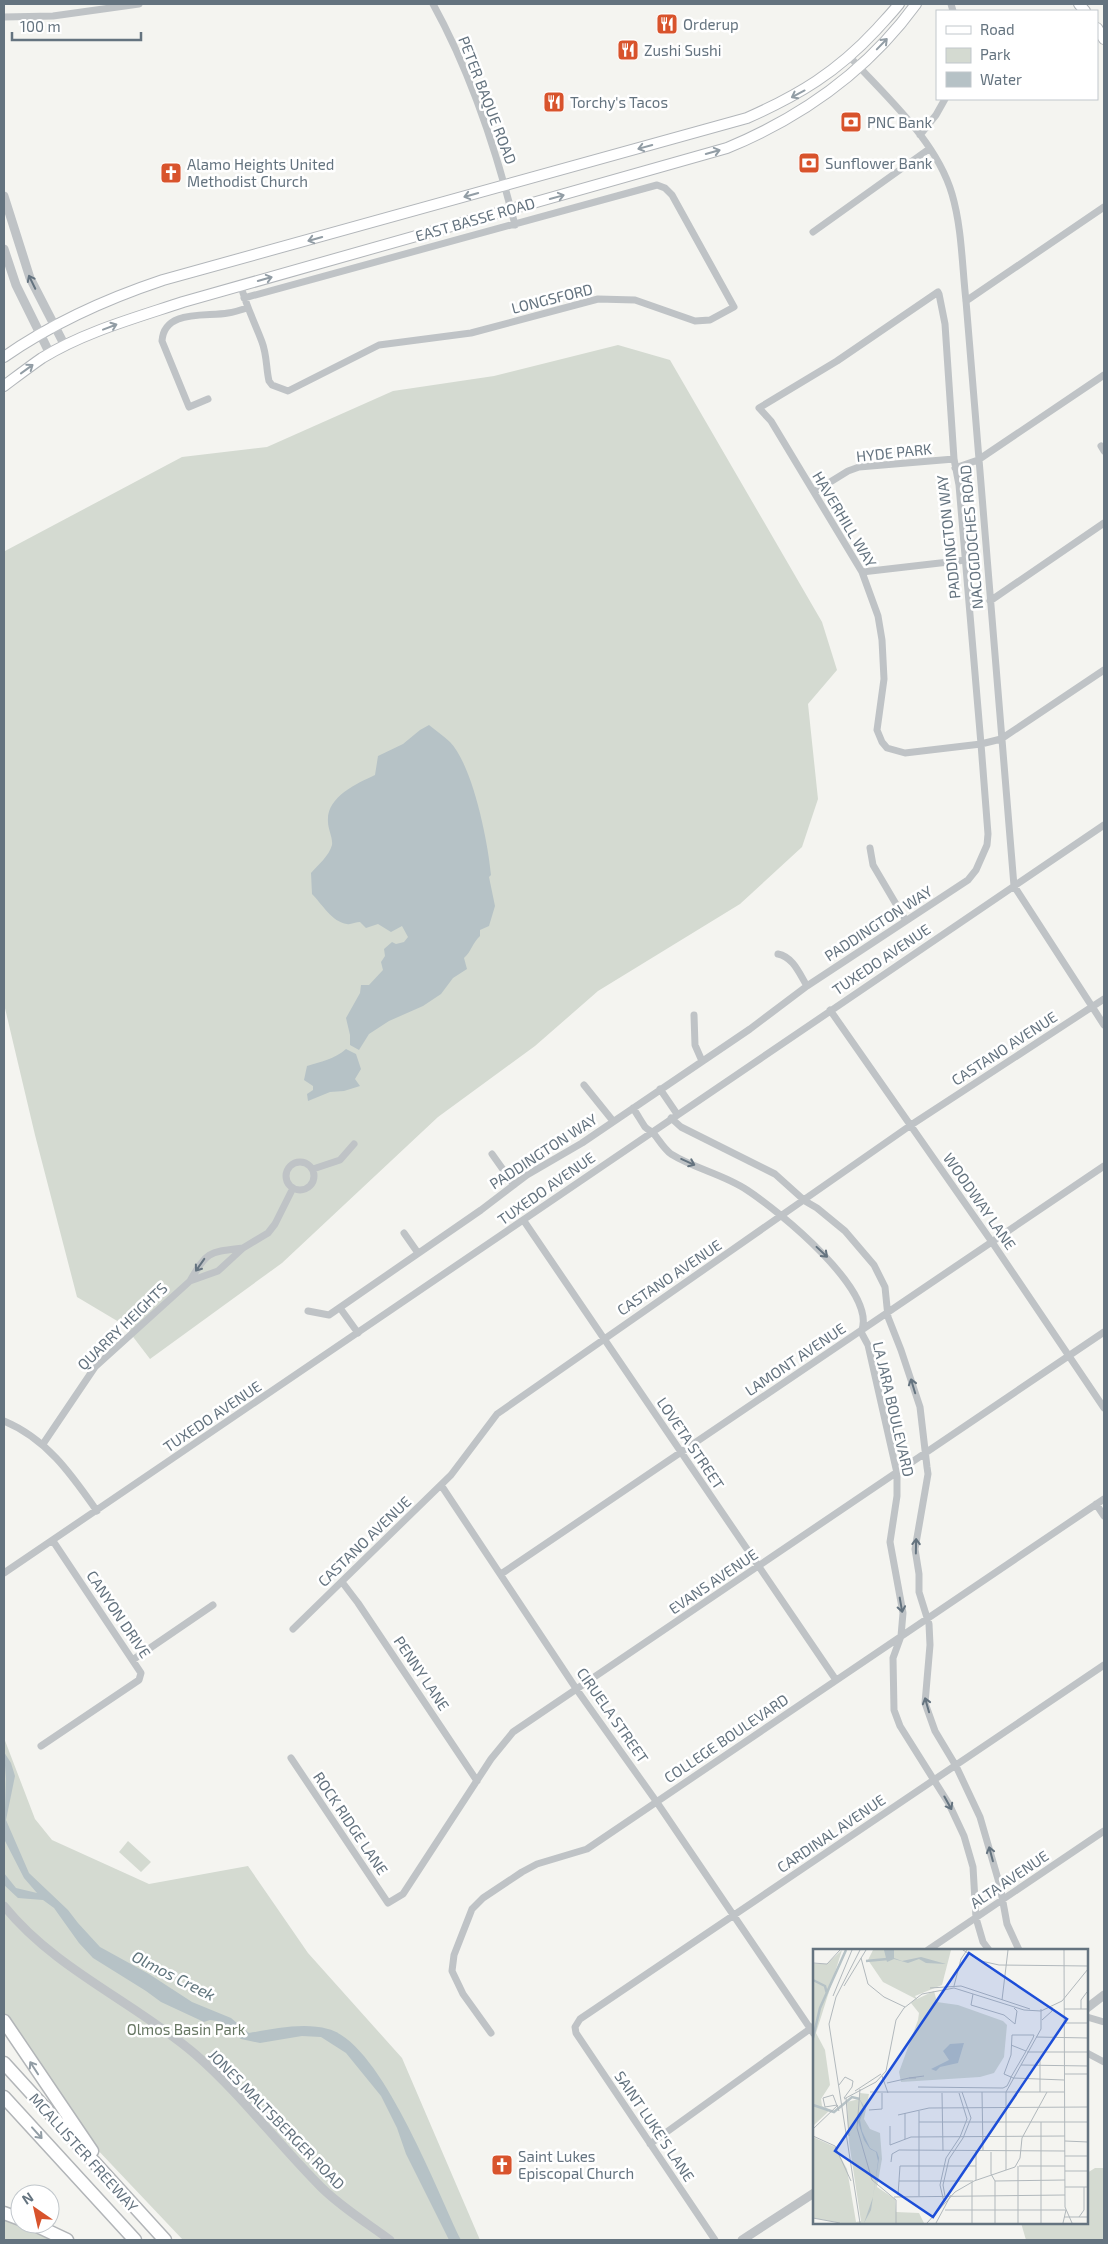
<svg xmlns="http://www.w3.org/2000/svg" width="1108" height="2244" font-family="'Exo 2',sans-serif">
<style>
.green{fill:#d4dad1}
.water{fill:#b6c2c6}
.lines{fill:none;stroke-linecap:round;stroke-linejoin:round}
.secondary-casing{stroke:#b2b6ba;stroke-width:12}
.motorway-casing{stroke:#b2b5b8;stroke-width:15}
.minor{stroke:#bfc3c6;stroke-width:7}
.tertiary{stroke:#bfc3c6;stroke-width:9}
.secondary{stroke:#fff;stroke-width:10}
.motorway{stroke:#fff;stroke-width:12}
.oneway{stroke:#929da5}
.oneway2{stroke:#64737f}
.labels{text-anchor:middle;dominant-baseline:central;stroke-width:5;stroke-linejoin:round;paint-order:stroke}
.poi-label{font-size:15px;fill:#64737f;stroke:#fff;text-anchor:start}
.street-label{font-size:15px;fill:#64737f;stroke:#fff}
.park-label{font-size:15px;fill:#677763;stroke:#fff}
.water-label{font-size:16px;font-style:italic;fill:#60757d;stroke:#fff}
.inset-river{fill:none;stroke:#b6c2c6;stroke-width:2.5}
.inset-road{fill:none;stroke:#b1b8bc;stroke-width:1}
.view{fill:#1d4ed8;fill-opacity:0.15;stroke:#1d4ed8;stroke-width:2.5}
.inset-edge{fill:none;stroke:#64737f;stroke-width:2.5}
</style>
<rect width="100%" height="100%" fill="#f4f4f0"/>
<path class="green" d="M618,345L670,360L822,622L837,670L808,704L818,799L802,847L740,904L598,991L535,1046L438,1117L282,1263L150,1359L124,1325L77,1297L35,1135L4,1004V550L5,551L182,457L267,447L393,391L494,376Z
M4,1738L35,1819L52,1840L149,1884L248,1866L308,1953L402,2058L480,2240H183L94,2146L4,2016Z
M128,1841L151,1862L141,1872L119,1852Z
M1095,2168H1104V2240H1026L1021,2223H1087V2173Z
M4,2220L55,2240H4Z"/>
<path class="water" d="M429,725C436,731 444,736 450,742C473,766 488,842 491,875L489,877L495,906L489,926L480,930V936C473,942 471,952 464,958L467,969L453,978L441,994L423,1006L389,1021L369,1034L359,1050L350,1045V1035L346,1018L360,993L361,985H369L383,970L381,962L385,956L384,949L392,942L396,944L404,942L408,937L402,926L391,932L378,924L366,928L360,922C356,922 350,925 347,924C332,922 322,904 312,894L311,873C318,865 329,856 332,845C333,838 328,829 328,822C326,797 356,784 375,775L378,756L403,744L420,730Z
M346,1049L356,1054L361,1069L355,1079L360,1086L344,1091L330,1092L308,1101L307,1094L313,1090V1086L304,1080L307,1066C320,1062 335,1059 346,1049Z
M4,1752L11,1763L15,1776L6,1820L29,1873L68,1910L78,1923L100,1947L149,1974L192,2002L231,2018L249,2033C274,2029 303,2022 328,2029C381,2042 437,2192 461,2240H449L406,2154L397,2128L381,2096L346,2053L321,2037L302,2036L260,2043L241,2039L217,2021L210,2020L204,2022L161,2002L146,1991L93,1958L79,1943L54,1908L43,1900L18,1898L4,1885V1873L16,1888L37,1893L24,1878L4,1839L6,1779Z"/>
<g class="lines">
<g class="secondary-casing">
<path id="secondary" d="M1079,4L1085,11
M1097,28L1104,39
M4,357C54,322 106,299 163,280L747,118C799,95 837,72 876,30C884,21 892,13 899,4
M4,386C16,377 29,367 42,358C84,332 135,318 183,302L727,148C802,117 868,70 916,4"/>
</g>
<g class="motorway-casing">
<path id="motorway" d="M4,2021L92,2151
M4,2063L165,2240
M4,2097L135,2240
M4,2213L20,2219
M33,2224L67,2240"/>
</g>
<path class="minor" d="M433,4C471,73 496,149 515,225
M951,4L953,11
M4,17L53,16L139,4
M850,57C887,98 936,140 952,194C962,228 962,266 966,301L1014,886L1104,1025
M920,135L936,115L945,99
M813,232L929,149
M241,286C246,306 255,323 262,342C267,355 266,368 269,381L272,385L288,391L379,345L471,333L598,299L635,300L695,321L710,320L734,307L672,195L665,188L657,185L244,298
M966,301L1104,207
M208,399L189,407L162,341C164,309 206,317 228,313C235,312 241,310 247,308
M1101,446L1104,451
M955,468L978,460L1104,375
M814,492L848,471L859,467L954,459
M862,572L966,560
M990,601L1104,523
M870,848L873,865L906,921
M778,954C793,957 799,973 807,986
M830,1010L992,1242L1104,1408
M694,1015L695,1045L702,1061
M584,1085L613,1121
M660,1089L677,1114
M633,1108C637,1114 641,1121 645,1127C648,1130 651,1131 654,1134C659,1140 664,1149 671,1154C695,1169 723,1174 747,1190C776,1209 880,1292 861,1332L868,1345L897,1473V1496L890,1542L903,1613L901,1636L893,1658L894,1710L900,1726L949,1804L964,1836L973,1867L976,1918L983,1942L989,1950
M671,1118L681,1127L775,1174L805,1201L817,1208L845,1231L874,1265L885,1287L888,1317L901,1350L920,1407L927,1467L928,1474L915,1549L919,1574V1592L929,1624L930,1645L925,1703L935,1731L956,1766L980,1817L1000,1886L1007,1924L1019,1950
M492,1154L514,1185
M286 1176a14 14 0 1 1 28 0a14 14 0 1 1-28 0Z
M313,1169L340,1160L354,1144
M524,1221L836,1680
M404,1233L418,1253
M243,1248C209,1252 207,1251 190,1281L218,1271L243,1248L268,1233L275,1224L293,1188
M340,1308L358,1333
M308,1311L329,1315L481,1210L527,1175L582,1143L750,1029L807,986L968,880L976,870L987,845L988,834L981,744L959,485L954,459L945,324L939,294L938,292L837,361L759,408L771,421L862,572L878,616L882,640L884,679L877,730L882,742L887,748L905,753L981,744L1001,739L1104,670
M4,1421C47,1439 71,1474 97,1511
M43,1444L95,1367L190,1281
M441,1485L577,1690L656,1801L814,2034
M1096,1504L1104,1516
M4,1573L1104,825
M501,1574L1104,1166
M342,1582L358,1603L477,1781
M293,1629L451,1475L497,1414L911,1125L1104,999
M134,1659L213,1605
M41,1746L139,1680L141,1673L53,1541
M291,1758L388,1903L403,1894L491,1759L513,1732L1104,1332
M928,1950L1104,1831
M1087,2017L1104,2022
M491,2033L463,1994L452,1971L454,1955L472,1909L483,1898L522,1872L537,1864L587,1849L1104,1499
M1087,2053L1104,2062
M650,2144L814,2026
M715,2240L576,2033L575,2027L580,2019L1104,1665"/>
<path class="tertiary" d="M4,196L30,278L65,346
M4,249L16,285L50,354
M4,1906C56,1970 133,2001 195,2054C241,2094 278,2144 321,2187C341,2207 367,2223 390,2240
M1087,2008L1104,1995
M742,2240L814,2193"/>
<use href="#secondary" class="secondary"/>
<use href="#motorway" class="motorway"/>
</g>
<defs><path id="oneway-shaft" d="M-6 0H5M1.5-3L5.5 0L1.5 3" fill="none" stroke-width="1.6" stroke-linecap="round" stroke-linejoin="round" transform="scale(1.25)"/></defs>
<g class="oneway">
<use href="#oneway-shaft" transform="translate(882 44) rotate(-46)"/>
<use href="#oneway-shaft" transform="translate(798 94) rotate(152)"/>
<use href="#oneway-shaft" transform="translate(645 147) rotate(165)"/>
<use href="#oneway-shaft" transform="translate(713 152) rotate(-16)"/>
<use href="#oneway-shaft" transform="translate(471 195) rotate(164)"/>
<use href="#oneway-shaft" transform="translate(557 197) rotate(-15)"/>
<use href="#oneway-shaft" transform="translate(315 239) rotate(164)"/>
<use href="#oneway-shaft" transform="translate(265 279) rotate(-16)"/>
<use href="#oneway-shaft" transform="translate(110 327) rotate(-21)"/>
<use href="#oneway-shaft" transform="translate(27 369) rotate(-36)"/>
<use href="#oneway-shaft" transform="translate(34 2068) rotate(-123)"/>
<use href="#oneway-shaft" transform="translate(37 2133) rotate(48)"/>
</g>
<g class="oneway2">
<use href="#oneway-shaft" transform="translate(32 282) rotate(-116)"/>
<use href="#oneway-shaft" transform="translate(688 1162) rotate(24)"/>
<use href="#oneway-shaft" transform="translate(822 1252) rotate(43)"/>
<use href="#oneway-shaft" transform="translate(200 1265) rotate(125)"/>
<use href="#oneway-shaft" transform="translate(913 1386) rotate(-107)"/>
<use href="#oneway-shaft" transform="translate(916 1546) rotate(-89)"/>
<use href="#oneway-shaft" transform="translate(901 1605) rotate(80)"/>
<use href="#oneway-shaft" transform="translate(927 1705) rotate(-106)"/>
<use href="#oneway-shaft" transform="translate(948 1803) rotate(61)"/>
<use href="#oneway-shaft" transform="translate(991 1854) rotate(-105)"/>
</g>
<defs>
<g id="restaurant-square" transform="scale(1.125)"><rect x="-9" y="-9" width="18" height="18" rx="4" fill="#d8532c" stroke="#fff"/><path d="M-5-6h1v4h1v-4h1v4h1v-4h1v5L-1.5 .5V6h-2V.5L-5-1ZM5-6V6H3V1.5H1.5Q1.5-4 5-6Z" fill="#fff"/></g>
<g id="bank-square" transform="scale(1.125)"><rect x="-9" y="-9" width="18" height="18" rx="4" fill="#d8532c" stroke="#fff"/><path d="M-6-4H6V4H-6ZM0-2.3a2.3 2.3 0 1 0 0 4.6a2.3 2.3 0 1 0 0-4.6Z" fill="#fff"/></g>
<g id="church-square" transform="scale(1.125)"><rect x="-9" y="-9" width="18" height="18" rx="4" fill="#d8532c" stroke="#fff"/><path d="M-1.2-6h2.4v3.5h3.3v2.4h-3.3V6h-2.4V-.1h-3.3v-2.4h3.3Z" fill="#fff"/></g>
</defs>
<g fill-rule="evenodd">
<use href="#restaurant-square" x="667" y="24"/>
<use href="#restaurant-square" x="628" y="50"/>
<use href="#restaurant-square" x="554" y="102"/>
<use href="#bank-square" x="851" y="122"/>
<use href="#bank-square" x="809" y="163"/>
<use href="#church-square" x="171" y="173"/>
<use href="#church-square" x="502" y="2165"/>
</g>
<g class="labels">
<g class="poi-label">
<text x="683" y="24">Orderup</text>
<text x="644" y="50">Zushi Sushi</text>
<text x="570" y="102">Torchy's Tacos</text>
<text x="867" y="122">PNC Bank</text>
<text x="825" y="163">Sunflower Bank</text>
<text x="187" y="164">Alamo Heights United<tspan x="187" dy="17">Methodist Church</tspan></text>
<text x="518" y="2156">Saint Lukes<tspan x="518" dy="17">Episcopal Church</tspan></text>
</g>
<g class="street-label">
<text transform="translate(488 100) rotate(69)">PETER BAQUE ROAD</text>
<text transform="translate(475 219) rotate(-16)">EAST BASSE ROAD</text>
<text transform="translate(552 298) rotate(-14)">LONGSFORD</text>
<text transform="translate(894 452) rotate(-6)">HYDE PARK</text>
<text transform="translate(845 519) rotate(59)">HAVERHILL WAY</text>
<text transform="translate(948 537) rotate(-96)">PADDINGTON WAY</text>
<text transform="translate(971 537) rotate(-95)">NACOGDOCHES ROAD</text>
<text transform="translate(878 923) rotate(-33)">PADDINGTON WAY</text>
<text transform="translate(881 959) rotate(-34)">TUXEDO AVENUE</text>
<text transform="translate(1004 1048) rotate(-33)">CASTANO AVENUE</text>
<text transform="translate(543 1151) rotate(-33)">PADDINGTON WAY</text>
<text transform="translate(546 1188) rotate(-35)">TUXEDO AVENUE</text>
<text transform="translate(980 1201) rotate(55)">WOODWAY LANE</text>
<text transform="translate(669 1277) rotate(-34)">CASTANO AVENUE</text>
<text transform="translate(122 1326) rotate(-44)">QUARRY HEIGHTS</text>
<text transform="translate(795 1359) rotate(-34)">LAMONT AVENUE</text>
<text transform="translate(894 1409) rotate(77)">LA JARA BOULEVARD</text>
<text transform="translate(212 1416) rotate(-34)">TUXEDO AVENUE</text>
<text transform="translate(691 1443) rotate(56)">LOVETA STREET</text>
<text transform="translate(364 1541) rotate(-44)">CASTANO AVENUE</text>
<text transform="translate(713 1581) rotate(-34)">EVANS AVENUE</text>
<text transform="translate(119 1614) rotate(56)">CANYON DRIVE</text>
<text transform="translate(422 1673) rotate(56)">PENNY LANE</text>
<text transform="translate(613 1715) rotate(55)">CIRUELA STREET</text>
<text transform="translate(726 1738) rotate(-34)">COLLEGE BOULEVARD</text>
<text transform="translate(351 1823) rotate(56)">ROCK RIDGE LANE</text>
<text transform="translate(831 1833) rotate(-34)">CARDINAL AVENUE</text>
<text transform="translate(1009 1879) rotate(-34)">ALTA AVENUE</text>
<text transform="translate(277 2119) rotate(46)">JONES MALTSBERGER ROAD</text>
<text transform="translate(655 2126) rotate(56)">SAINT LUKE'S LANE</text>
<text transform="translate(84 2152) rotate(48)">MCALLISTER FREEWAY</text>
</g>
<g class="park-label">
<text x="186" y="2029">Olmos Basin Park</text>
</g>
<g class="water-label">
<text transform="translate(174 1975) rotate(27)">Olmos Creek</text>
</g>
</g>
<g transform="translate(813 1949)">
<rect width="275" height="275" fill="#f4f4f0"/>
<path d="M29,1L3,84L12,101L17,136L8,150L9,157L17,161L0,177V15H14ZM60,1H138L129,36L102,47L104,50L121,42L124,53L145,56L190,72L194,76L191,108L181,124L167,128L88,133L86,123L105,71L106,64L98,54L103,50L70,33L55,11ZM47,144L56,145L51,170L57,180L67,184L69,210L64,238L82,250L83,263L106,264L111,274H28L0,269V188L22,198L34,220L43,273L48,272L36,193L34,153L46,150Z" fill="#d4dad1"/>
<path d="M71,1H81V9L89,12L108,8L133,15L113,14L106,10L95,14L81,10L74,13ZM151,94L145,114L127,118L123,122L118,120L136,111L130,102L137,95ZM46,149L52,159L47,171L49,182L57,199L64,203L66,209L58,261L51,274L60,248L65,212L63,203L57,200L51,191L45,173L46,165L51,161Z" fill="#b6c2c6"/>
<path class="inset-river" d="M53,12L74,10M0,31L12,37L14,45M0,89L7,59L33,1M0,156L21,163L39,148L47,150"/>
<path class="inset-road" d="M150,1L168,12L186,16L275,17M251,1L252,258L259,274M48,9L55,35L71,48L92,58M0,14L14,15L27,1M31,37L53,1M141,37L148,10L154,1M117,39L148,37L217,60M160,45L158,56L191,66L202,75L204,62L201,59M20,47L39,1M189,51L195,1M251,60H275M268,60V51L274,43M229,71L239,62V58M251,74H275M223,88L275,89M198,96L213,102M214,103H275M227,109V143M208,116L275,117M252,125H275M69,127L75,144M103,129H96L111,127M74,134L96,129M26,136L32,128L40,132L39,138L31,149M105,138L190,139L194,137L197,131L198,128L212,104L213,102L220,89L221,86H199L198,106L191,125L198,128L200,129L251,131M47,140L44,179L59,231L83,251V274M42,142L68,125M57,143H251M169,143L170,202M129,144L130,202M33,149L36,187M31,150L63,133L73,122L83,71L91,59L109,45L141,39L211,61L228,62L249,52L275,20M24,156L12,158L10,149L20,146L26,162M56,161L69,160V144M106,162V247M92,164V190M85,166L116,159L275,158M106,173H275M228,173V274M77,177V196L98,188L252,187M0,180L25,156M0,187L22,197L38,232M252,192L275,193M163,202V231M178,203V225L182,232L252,231M252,207H275M78,213L79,205L86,201L252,202M206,217H252M193,221V143L228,80V60M252,222H275M86,232H160M182,232V274M252,238H275M85,246L87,217H163M132,247L130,236L136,210L150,189L158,169L149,143M81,248L252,246M131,253L127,236L133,209L147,188L154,170L146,144M132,261H253L250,274M251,268H275M266,268L271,261V238M0,269L27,274M47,274L16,75L23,48L47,1M114,274L142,243L161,232L202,218L207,209L209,189L234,143M123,274L138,246M159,274V233M205,274V217"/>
<path class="view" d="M156,4L254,70L120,268L22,202Z"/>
<rect width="275" height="275" class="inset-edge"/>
</g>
<rect width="1108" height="2244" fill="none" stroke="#64737f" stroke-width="10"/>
<rect x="936" y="10" width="162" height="90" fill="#ffffff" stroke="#c1c7cc"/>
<rect x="946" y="26" width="25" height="8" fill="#ffffff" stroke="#c1c7cc"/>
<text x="980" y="35" font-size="15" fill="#64737f">Road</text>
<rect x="946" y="48" width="25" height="15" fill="#d4dad1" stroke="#c1c7cc"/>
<text x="980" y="60" font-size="15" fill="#64737f">Park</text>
<rect x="946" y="72" width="25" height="15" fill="#b6c2c6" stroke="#c1c7cc"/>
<text x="980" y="85" font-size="15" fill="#64737f">Water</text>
<g transform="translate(35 2209) rotate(326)"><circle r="24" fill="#ffffff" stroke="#c1c7cc"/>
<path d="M0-4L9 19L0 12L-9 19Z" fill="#d8532c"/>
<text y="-8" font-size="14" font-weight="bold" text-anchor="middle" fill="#64737f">N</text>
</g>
<path d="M12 32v8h129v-8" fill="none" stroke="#64737f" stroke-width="2.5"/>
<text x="20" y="32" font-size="15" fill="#64737f" stroke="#ffffff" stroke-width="4" paint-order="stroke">100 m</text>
</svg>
